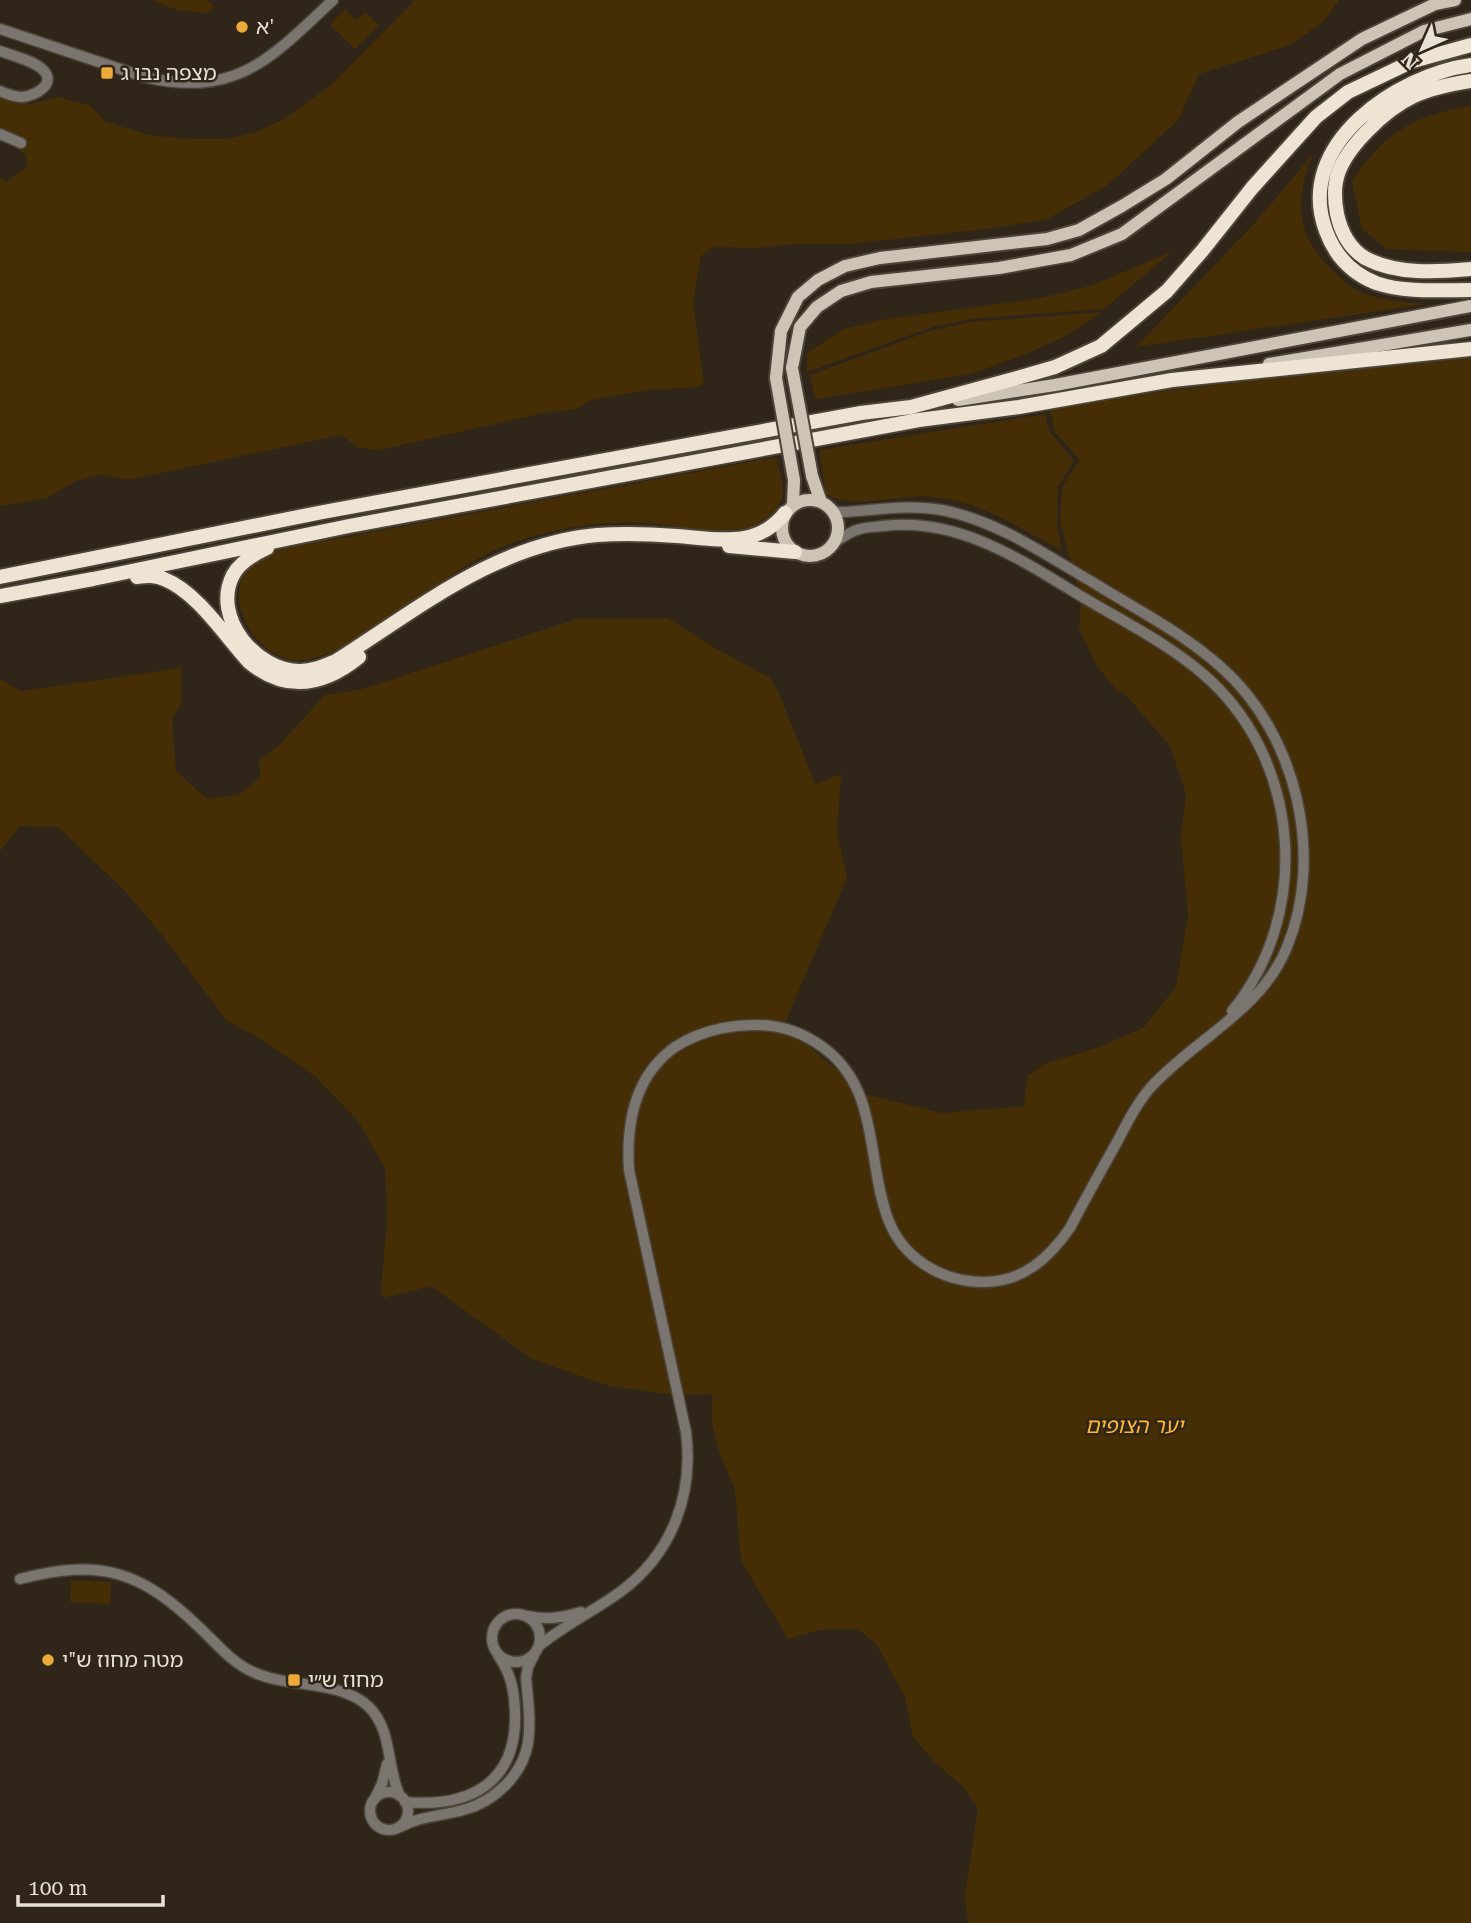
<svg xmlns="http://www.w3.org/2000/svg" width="1471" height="1923" font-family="'Roboto Serif','Noto Sans Hebrew',serif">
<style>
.green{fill:#452e05}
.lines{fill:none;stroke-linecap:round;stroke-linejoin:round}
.minor-casing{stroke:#4c4438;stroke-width:13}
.major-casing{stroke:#4c4438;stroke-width:16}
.highway-casing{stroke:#4c4438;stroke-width:18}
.minor{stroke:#7a766f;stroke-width:10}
.major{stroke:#cec4b6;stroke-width:12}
.highway{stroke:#efe3d3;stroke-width:14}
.major-bridge-casing{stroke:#4c4438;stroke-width:16;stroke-linecap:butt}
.major-bridge{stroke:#cec4b6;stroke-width:12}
.poi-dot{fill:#ebaa39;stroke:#2f2619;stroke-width:2.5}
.labels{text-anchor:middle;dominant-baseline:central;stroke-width:5;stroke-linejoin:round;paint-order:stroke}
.poi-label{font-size:21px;fill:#e7e1d8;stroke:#2f2619;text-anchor:start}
.park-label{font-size:21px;font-style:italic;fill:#feb638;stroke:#2f2619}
</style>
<rect width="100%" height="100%" fill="#2f2619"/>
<path class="green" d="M151,0H206L215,6L207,13L177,10Z
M415,0H1339L1324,21L1290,45L1199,74L1179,119L1108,185L1047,219L995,228L849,244H795L755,248L713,247L701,256L693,303L704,384L698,387L649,390L592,400L573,410L544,413L379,450L359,448L341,435L128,480L100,475L76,481L47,498L0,506V177L6,182L27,167L26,154L0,139V94L16,102L32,104L58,97L91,106L104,121L149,135L187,139H226L256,132L286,118L332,84Z
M345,9L356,20L365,12L379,26L355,49L330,25Z
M1471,106V252L1387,249L1362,229L1352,182C1382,134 1414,115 1471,106Z
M1313,154C1295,199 1294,232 1331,269C1338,276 1347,285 1356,290C1378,300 1402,302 1426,304L1136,347L1254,224Z
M1173,251L1104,309L979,318L935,326L807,372V353L844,329L880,320L1042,298L1093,285Z
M1103,312L1062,338L1026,354L971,374L815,399L810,375L933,330L971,322Z
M1471,358V1923H968L965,1895L978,1808L964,1788L934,1761L913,1737L905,1697L877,1645L858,1629L819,1630L788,1639L741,1561L735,1490L718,1448L712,1424V1394L675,1395L609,1386L532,1359L431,1286L383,1298L381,1291L387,1220L385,1168L358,1121L316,1077L261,1039L227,1021L159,931L122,888L58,827L20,826L0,851V679L21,691L181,668L182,703L172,717L176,771L207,799L238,795L260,778L259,761L280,744L325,695L362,689L577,619L668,618L715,648L770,678L779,693L815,784L841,774L837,832L847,878L784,1025L865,1094L942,1113L1024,1106L1027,1076L1046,1063L1097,1048L1143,1028L1176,987L1188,914L1181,836L1186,794L1170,746L1124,693L1118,692L1097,666L1079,629L1081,600L1060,522L1062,487L1080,460L1055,432L1050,409C1188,384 1331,373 1471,358Z
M1045,414L1049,431L1074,461L1058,487L1057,527L1062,551C1022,529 980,501 933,497C902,494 852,510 826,494L819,450Z
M776,457C778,470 788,491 780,503C774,514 759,525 746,528C717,534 676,525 646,523C614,521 577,525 545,533C522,538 497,548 476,560C434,583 338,667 293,660C250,654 217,589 257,559C267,552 280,550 292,547Z
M71,1580L111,1582L110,1604L70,1602Z"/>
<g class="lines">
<g class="minor-casing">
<path id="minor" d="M0,29L144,77C237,98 270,59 333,0
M0,51C13,56 32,60 42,69C58,83 36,96 22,97C14,97 7,94 0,91
M0,134L21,143
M833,543C841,539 849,532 857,530C865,527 874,527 883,526C957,517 1018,558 1079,595C1124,622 1174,646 1212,682C1302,768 1310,916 1232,1011
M20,1579C101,1558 141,1571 200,1628C216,1643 232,1663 253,1672C287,1688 342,1680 369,1707C393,1731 386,1767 400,1796
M492 1638a24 24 0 1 1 48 0a24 24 0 1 1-48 0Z
M527,1616C547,1620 561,1618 581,1612
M539,1646C564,1625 594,1611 620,1592C672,1554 694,1495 686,1432L629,1170C626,1124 634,1076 675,1047C703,1029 739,1022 772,1026C794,1029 812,1038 829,1052C879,1094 867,1163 888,1219C903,1259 942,1282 984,1282C1023,1282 1049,1258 1070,1228C1085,1199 1101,1171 1117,1142C1127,1123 1137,1103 1151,1087C1195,1039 1262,1010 1287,947C1325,855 1296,733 1221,667C1183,633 1137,610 1094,583C1046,555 998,521 942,510C909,504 877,510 844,512H836L826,505
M370 1811a19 19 0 1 1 38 0a19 19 0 1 1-38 0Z
M376,1796L382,1784L387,1764
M405,1802C471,1808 518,1782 515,1711C514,1689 511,1674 498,1655
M400,1827C420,1816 442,1816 463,1810C494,1802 522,1776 528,1743C531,1722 528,1699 526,1678L528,1667L535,1653"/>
</g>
<g class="major-casing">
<path id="major" d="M1269,364L1471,330
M792,368L800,327L817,307L841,291L871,282L999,268L1071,255L1122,234L1340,74L1424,31L1471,19
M776,378L781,331L798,297L818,280L845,266L880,258L1047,239L1079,230L1122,206L1166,179L1238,122L1362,39L1435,4L1455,0
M958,400L1055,385L1471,306
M812,476L821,502
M782 528a28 28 0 1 1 56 0a28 28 0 1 1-56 0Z
M793,504L794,480"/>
</g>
<g class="highway-casing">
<path id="highway" d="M1471,65C1398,75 1293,144 1326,231C1335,256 1351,273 1376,283C1405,293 1440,290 1471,290
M1471,81C1452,84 1431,88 1414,96C1386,109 1341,150 1336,182C1334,192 1335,203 1337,214C1341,232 1349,248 1365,258C1397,275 1437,272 1471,269
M729,546L795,552
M267,548C254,554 240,562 233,575C211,618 257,671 300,671C313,671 324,666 336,661C418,609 496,544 597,535C624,533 651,534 677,536C717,539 757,549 785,513
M0,577L323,512L861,413L911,407L1017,378L1055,367L1101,346L1167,291L1202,251L1252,188L1316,117L1348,92L1413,61L1471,45
M137,577C146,576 155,575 164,579C197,592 225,636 249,662C287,693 323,686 359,657
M0,596L93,579L349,526L919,420L1019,407L1172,380L1471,349"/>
</g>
<use href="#minor" class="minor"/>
<use href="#major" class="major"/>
<use href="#highway" class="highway"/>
<g class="major-bridge-casing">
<path id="major-bridge" d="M792,368L812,476
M776,378L794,480"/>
</g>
<use href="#major-bridge" class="major-bridge"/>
</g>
<g class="poi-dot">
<circle cx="242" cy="27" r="7"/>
<rect x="100" y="66" width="14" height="14" rx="3.5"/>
<circle cx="48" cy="1660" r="7"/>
<rect x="287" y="1673" width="14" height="14" rx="3.5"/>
</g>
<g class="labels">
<g class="poi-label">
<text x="256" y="27">א'</text>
<text x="121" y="73">מצפה נבו ג</text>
<text x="62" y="1660">מטה מחוז ש"י</text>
<text x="308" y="1680">מחוז ש״י</text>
</g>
<g class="park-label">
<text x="1134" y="1426">יער הצופים</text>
</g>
</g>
<g transform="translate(1422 49) rotate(225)" stroke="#2f2619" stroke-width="5" paint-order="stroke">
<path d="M0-5L12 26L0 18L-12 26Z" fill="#e7e1d8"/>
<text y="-10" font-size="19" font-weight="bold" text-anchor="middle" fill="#e7e1d8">N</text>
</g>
<path d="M18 1895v10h145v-10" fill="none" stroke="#e7e1d8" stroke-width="3.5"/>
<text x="28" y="1895" font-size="21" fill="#e7e1d8" stroke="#2f2619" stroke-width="5" paint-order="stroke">100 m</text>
</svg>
